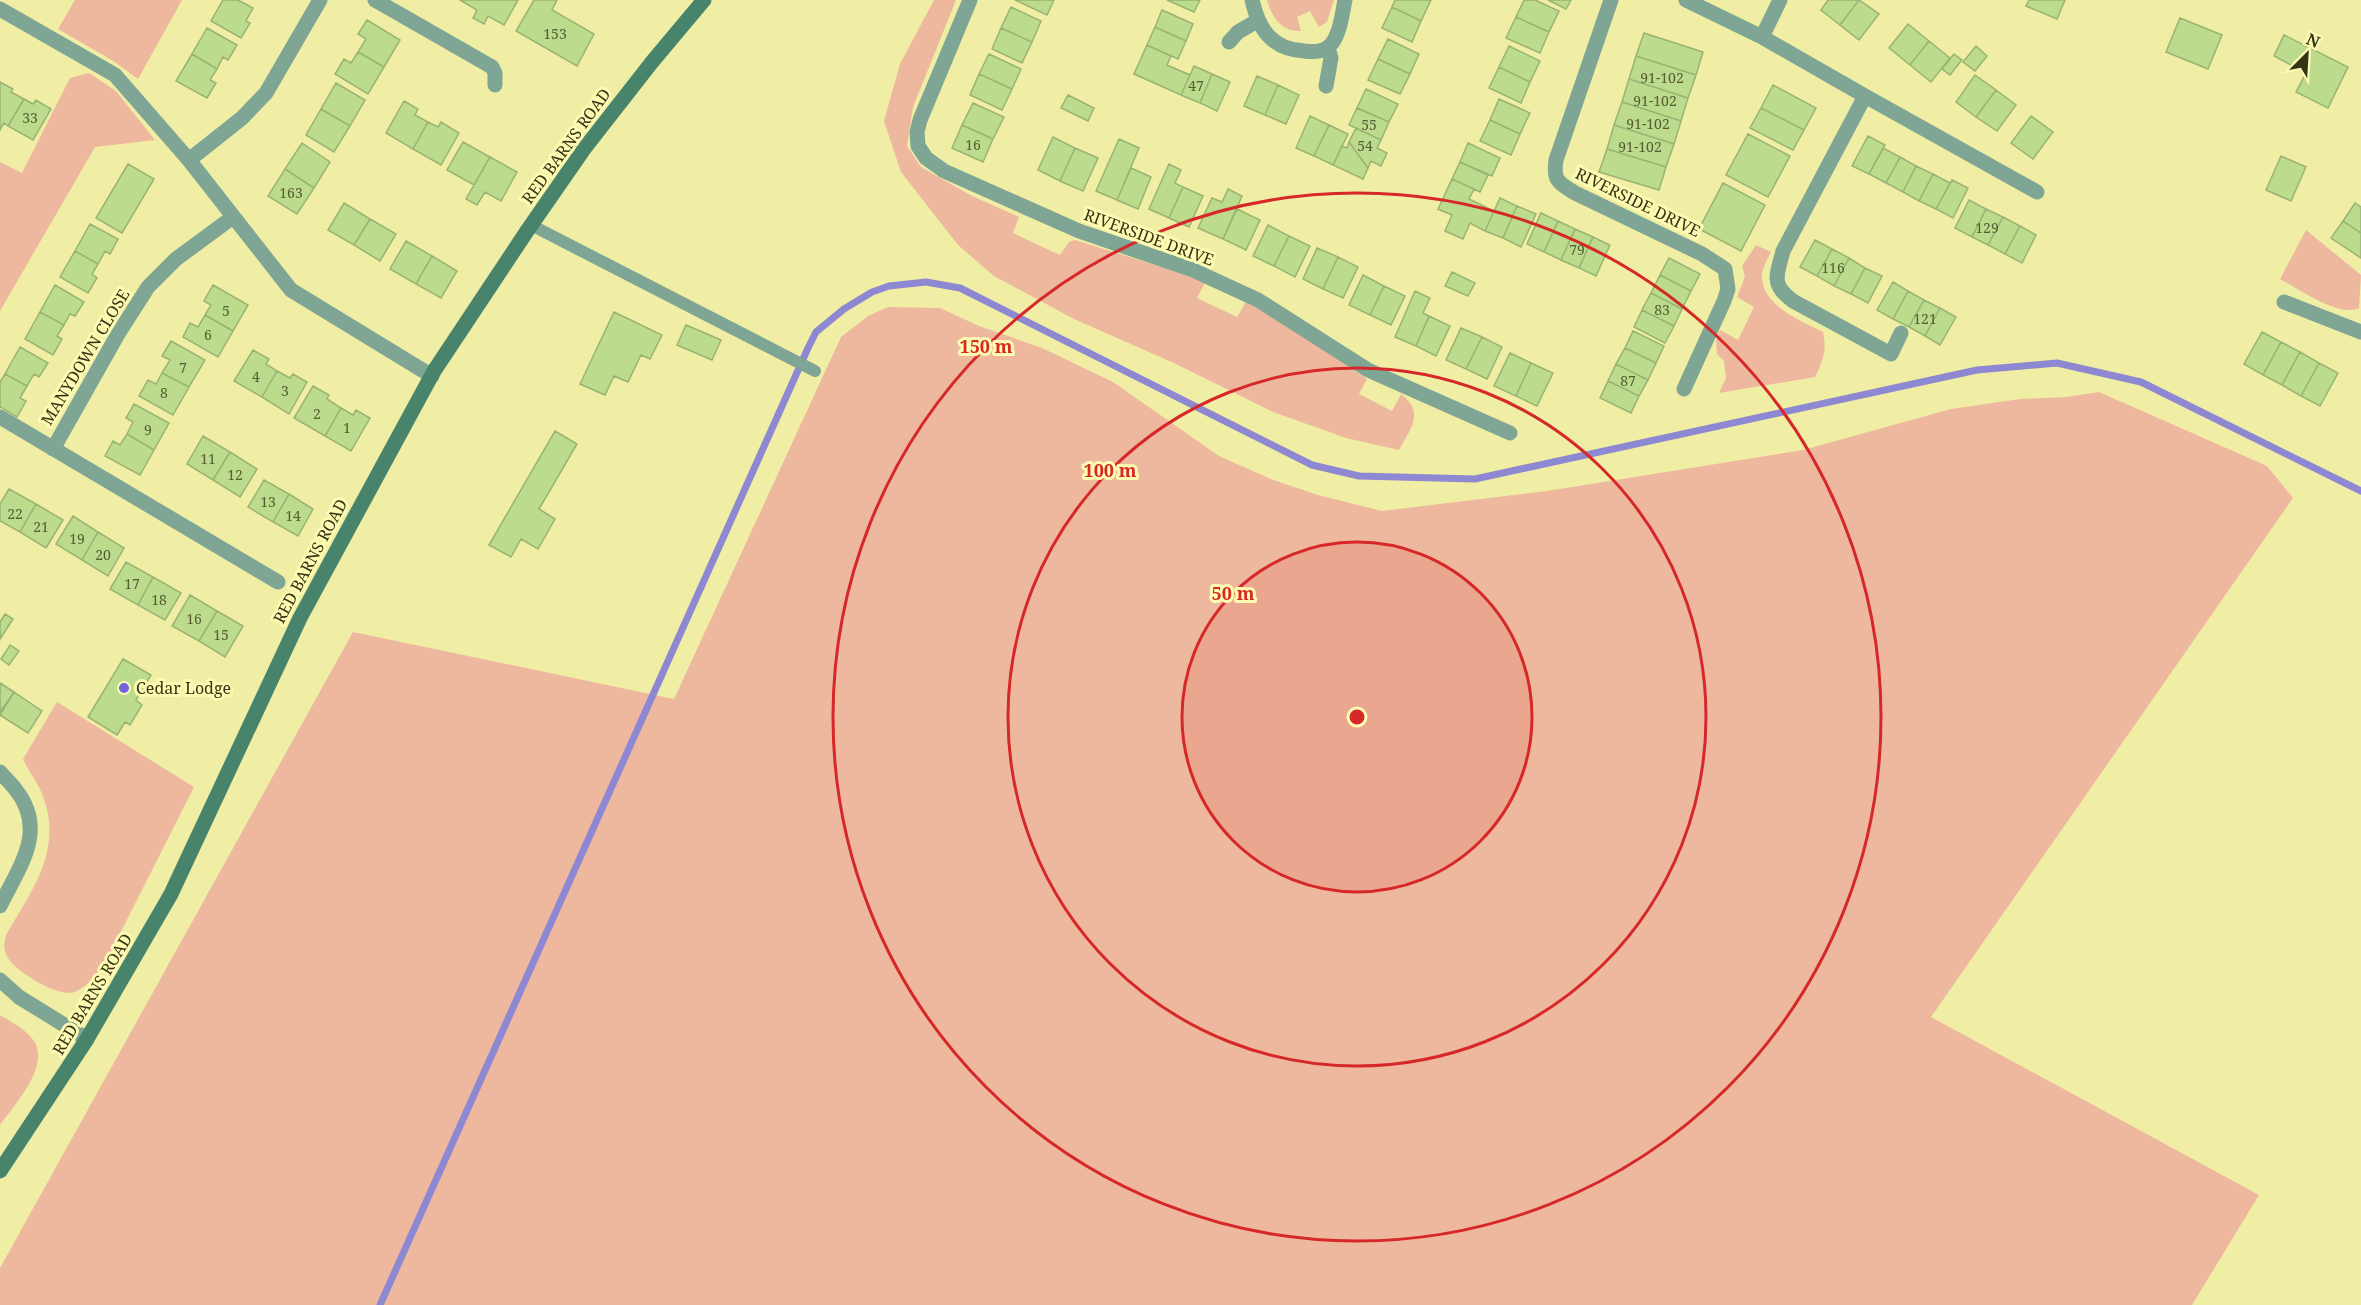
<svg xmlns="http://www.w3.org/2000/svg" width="2361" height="1305" font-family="'Noto Serif',serif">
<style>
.green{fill:#eeb89f}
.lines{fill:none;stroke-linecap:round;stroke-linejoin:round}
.stream{stroke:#8d88d1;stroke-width:7}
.building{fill:#bcdb8c;stroke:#99b373;stroke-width:1.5}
.lane{stroke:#7fa594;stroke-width:12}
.street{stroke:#7fa594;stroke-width:15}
.secondary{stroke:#48846c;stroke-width:15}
.ring{fill:none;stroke:#d62828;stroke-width:3}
.poi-dot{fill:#7562dd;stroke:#fdfab2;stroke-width:2}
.labels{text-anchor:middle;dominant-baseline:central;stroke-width:6;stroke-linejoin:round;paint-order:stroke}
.number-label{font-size:14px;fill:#565d33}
.street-label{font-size:16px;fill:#343315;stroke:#fdfab2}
.poi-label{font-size:16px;fill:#343315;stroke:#fdfab2;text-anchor:start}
.centre{fill:#d62828;stroke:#fdfab2;stroke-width:3}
.ring-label{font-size:18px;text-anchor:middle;font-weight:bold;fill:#d62828;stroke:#fdfab2;stroke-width:6;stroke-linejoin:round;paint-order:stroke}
</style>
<rect width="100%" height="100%" fill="#f0eda5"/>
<path class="green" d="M75,0H182L138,79L115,62L58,29Z
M934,0H956L913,107L907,146L921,167L970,195L1019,217L1013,233L1060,255L1069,242L1075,240L1206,281L1197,298L1237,317L1246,302L1291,327L1367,379L1359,394L1392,411L1401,394C1425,413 1411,428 1399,450L1346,438L1273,412L1176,364L1074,319L994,276L958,245L901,172L884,121L900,64Z
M1267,0H1334L1327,22L1319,27L1310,11L1297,17L1301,31C1281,32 1272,17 1267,0Z
M89,73L116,91L155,140L95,147L0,311V162L22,173L70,78Z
M2306,230L2361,275L2359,308C2339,318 2299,289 2280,279Z
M1756,245L1771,252C1768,258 1763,267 1762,274C1760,305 1800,320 1823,332C1827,350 1823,361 1815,377L1719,393L1726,378L1724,361L1717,354L1716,341L1720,330L1738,340L1754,307L1737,297L1745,277L1742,266Z
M888,307L940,308L979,326L1042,348L1113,382L1219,456L1273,480L1318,495L1382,511L1547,491L1803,450L1951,409L2020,399L2066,397L2099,392L2267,466L2293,498L1931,1017L2259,1195L2192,1305H0V1268L353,632L674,699L841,337L868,316Z
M57,702L194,787L100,973C91,980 81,992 69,993C52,993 17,972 8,958C3,950 4,944 6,935C32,890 63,851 43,796C38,783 29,772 23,759Z
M0,1015C11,1022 27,1030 34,1041C50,1067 14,1105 0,1125Z"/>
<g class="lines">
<path class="stream" d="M380,1305L808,348L816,332L844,309L872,292L889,286L926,282L960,288L1312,465L1359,476L1475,479L1977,370L2057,363L2141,382L2361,491"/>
</g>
<path class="building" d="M223,0H238L253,8L246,21L250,23L241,38L211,21Z
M460,0H518L504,25L488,16L484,24L473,18L477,10Z
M534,0H557L552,10L594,34L577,66L516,31Z
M1015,0H1054L1047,15Z
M1167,0H1200L1194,12Z
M1395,0H1431L1421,21L1392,7Z
M1524,0H1535L1559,11L1549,32L1516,17Z
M1548,0H1571L1566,9Z
M1828,0H1859L1840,25L1821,10Z
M1859,0L1879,14L1859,40L1840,25Z
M2029,0H2065L2057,19L2026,6Z
M1011,7L1041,21L1032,42L1001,28Z
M1392,7L1421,21L1412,42L1382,28Z
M1162,10L1193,24L1186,41L1155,27Z
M1516,17L1549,32L1540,53L1506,38Z
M2180,18L2222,35L2208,69L2166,52Z
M367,20L400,40L384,67L358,52L366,39L358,34Z
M1908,24L1929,41L1910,65L1889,48Z
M1155,27L1186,41L1178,59L1147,45Z
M207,28L237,45L228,60L223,57L217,69L192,54Z
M1001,28L1032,42L1022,63L992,49Z
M1644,33L1703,52L1696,75L1636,56Z
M2284,35L2348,67L2328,108L2296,92L2306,73L2274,56Z
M1388,39L1419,54L1410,74L1378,59Z
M1929,41L1950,58L1931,82L1910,65Z
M1147,45L1171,56L1167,65L1190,75L1181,95L1134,74Z
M1509,46L1540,61L1530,82L1499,67Z
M1976,46L1987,56L1975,71L1963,62Z
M358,52L384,67L368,94L335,74L344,59L351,63Z
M192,54L217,69L210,80L216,83L207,98L176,81Z
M989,54L1021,69L1012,89L979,74Z
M1954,54L1962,60L1950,75L1942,69Z
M1636,56L1696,75L1688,98L1629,79Z
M1378,59L1410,74L1400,94L1368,80Z
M1194,66L1212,74L1200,103L1181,95Z
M1499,67L1530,82L1521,103L1489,88Z
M979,74L1012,89L1002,110L970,95Z
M1212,74L1230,82L1217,111L1200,103Z
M1975,75L1996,90L1976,117L1956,102Z
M1257,76L1278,85L1265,115L1244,106Z
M1629,79L1688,98L1681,121L1622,102Z
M0,82L13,89L11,92L24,99L8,126L4,123L0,130Z
M336,83L365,100L350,126L321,109Z
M1278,85L1299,95L1286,124L1265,115Z
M1773,85L1816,108L1804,130L1761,108Z
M1366,89L1398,104L1389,122L1357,108Z
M1996,90L2016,105L1997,131L1976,117Z
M1068,95L1094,108L1088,121L1061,108Z
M24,99L33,104L36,100L51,109L33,140L8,126Z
M1499,99L1530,113L1520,134L1490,120Z
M404,101L418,109L415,115L428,122L413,149L386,133Z
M1622,102L1681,121L1674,144L1614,125Z
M973,103L1004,117L993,139L962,125Z
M1357,108L1389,122L1381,140L1349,125Z
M1761,108L1804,130L1793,150L1750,128Z
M321,109L350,126L334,152L306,135Z
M1310,116L1329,125L1314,156L1296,148Z
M2031,116L2053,132L2033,159L2011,143Z
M1490,120L1520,134L1511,155L1480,141Z
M428,122L438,127L441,122L459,133L441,165L413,149Z
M962,125L993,139L983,162L952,148Z
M1329,125L1348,134L1333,165L1314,156Z
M1614,125L1674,144L1666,167L1607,149Z
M1356,128L1381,140L1377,148L1387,153L1381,166L1371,161L1368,168L1349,142Z
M1748,134L1790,156L1768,197L1726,175Z
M1868,136L1885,145L1869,174L1852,166Z
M1053,137L1075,148L1060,181L1038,170Z
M1119,139L1139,148L1117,200L1096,191Z
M463,142L490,157L474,185L447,170Z
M1349,142L1368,168L1363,179L1333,165L1342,146L1347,148Z
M302,143L330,162L314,188L285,169Z
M1468,143L1500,158L1492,176L1460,162Z
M1075,148L1098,158L1083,191L1060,181Z
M1883,148L1900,157L1886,183L1869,174Z
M1607,149L1666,167L1659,190L1599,172Z
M2281,156L2306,167L2291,201L2266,190Z
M490,157L517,172L501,201L485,192L477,205L466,199Z
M1900,157L1916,166L1903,192L1886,183Z
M1460,162L1488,175L1480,192L1452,179Z
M128,164L154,179L122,233L96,218Z
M1169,164L1181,170L1175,183L1183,187L1169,218L1149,209Z
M1916,166L1933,174L1919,201L1903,192Z
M1131,168L1151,177L1138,209L1117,200Z
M285,169L314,188L297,214L268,196Z
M1933,174L1950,183L1936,209L1919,201Z
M1452,179L1474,189L1469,199L1494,211L1485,231L1470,223L1463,239L1445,231L1452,215L1438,209Z
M1952,180L1968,188L1953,218L1936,209Z
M1723,183L1765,205L1741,251L1699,229Z
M1183,187L1203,196L1189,227L1169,218Z
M1228,189L1242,196L1223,239L1198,228L1212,198L1222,202Z
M1500,198L1517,206L1503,238L1485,231Z
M1969,200L1986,209L1972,237L1955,228Z
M344,203L370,219L354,245L328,230Z
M2355,203L2361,207V233L2343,221Z
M1517,206L1536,214L1521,247L1503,238Z
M1237,209L1260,220L1246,250L1223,239Z
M1986,209L2003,217L1988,245L1972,237Z
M1541,213L1558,221L1544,252L1527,244Z
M2003,217L2020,226L2005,254L1988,245Z
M370,219L396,234L380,261L354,245Z
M1558,221L1575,229L1561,260L1544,252Z
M2343,221L2361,233V258L2331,238Z
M90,224L118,239L110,254L105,251L98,264L75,251Z
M1268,225L1289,236L1274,266L1253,256Z
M2020,226L2036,235L2022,263L2005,254Z
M1575,229L1593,237L1579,268L1561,260Z
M1289,236L1310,246L1295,277L1274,266Z
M1593,237L1610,245L1596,276L1579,268Z
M1815,240L1832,249L1817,276L1800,267Z
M406,241L432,256L416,284L390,269Z
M1317,248L1338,257L1323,289L1303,279Z
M1832,249L1849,258L1834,286L1817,276Z
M75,251L98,264L92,274L97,278L88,293L60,277Z
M432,256L457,271L441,298L416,284Z
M1338,257L1358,267L1343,298L1323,289Z
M1669,258L1700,274L1691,291L1660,275Z
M1849,258L1865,268L1851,294L1834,286Z
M1865,268L1882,276L1868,303L1851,294Z
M1452,272L1475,283L1468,296L1445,286Z
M1363,275L1384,286L1370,315L1349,305Z
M1660,275L1691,291L1682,309L1651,293Z
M1893,282L1908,291L1893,319L1877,310Z
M55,285L84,302L75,316L70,314L64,325L40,312Z
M213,285L248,305L233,331L205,315L211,305L204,301Z
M1384,286L1405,296L1391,325L1370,315Z
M1415,291L1430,298L1423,313L1429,316L1416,346L1395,337Z
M1908,291L1924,300L1909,327L1893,319Z
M1651,293L1682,309L1674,326L1642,310Z
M1924,300L1940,308L1925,336L1909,327Z
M1940,308L1956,317L1940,345L1925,336Z
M1642,310L1674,326L1665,343L1634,327Z
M40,312L64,325L57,336L62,339L53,355L25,339Z
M614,312L662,335L650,359L641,355L628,382L614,376L605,395L580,384Z
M205,315L233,331L218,357L183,337L190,323L198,327Z
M1429,316L1450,326L1436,356L1416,346Z
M686,325L721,340L712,360L677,345Z
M1461,328L1482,337L1466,369L1446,360Z
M1633,331L1664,346L1656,363L1625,348Z
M2262,332L2281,342L2263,375L2244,364Z
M1482,337L1502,347L1487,379L1466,369Z
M171,341L205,360L189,387L162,373L170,360L162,356Z
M2281,342L2300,352L2282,385L2263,375Z
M20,347L48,363L39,377L34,374L27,386L5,374Z
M1625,348L1656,363L1648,380L1616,364Z
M253,350L269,359L266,364L277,371L262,397L234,381Z
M2300,352L2319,363L2301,396L2282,385Z
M1510,353L1531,363L1516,396L1494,386Z
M1531,363L1553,373L1537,406L1516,396Z
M2319,363L2338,373L2320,406L2301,396Z
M1616,364L1648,380L1639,396L1608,381Z
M277,371L290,378L293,374L307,382L289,414L262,397Z
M162,373L189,387L173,415L139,396L148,380L156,384Z
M5,374L27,386L20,398L26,401L17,417L0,407V382Z
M1608,381L1639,396L1631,413L1600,398Z
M313,386L329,395L327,399L341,408L325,436L294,418Z
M134,404L169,423L154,450L127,434L133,422L126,418Z
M341,408L353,415L356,410L370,418L351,451L325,436Z
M555,431L577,444L539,509L555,519L538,549L521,539L511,557L489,545Z
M127,434L154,450L140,475L105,456L113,441L120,445Z
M203,436L230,452L213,480L187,464Z
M230,452L257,469L240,497L213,480Z
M264,480L289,494L273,522L248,507Z
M9,489L36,504L20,532L0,521V504Z
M289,494L313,509L298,536L273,522Z
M36,504L63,520L46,548L20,532Z
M73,516L98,532L82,560L56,544Z
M98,532L124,548L108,576L82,560Z
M126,562L153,577L138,605L110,589Z
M153,577L181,593L165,620L138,605Z
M190,595L217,611L199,641L172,626Z
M217,611L243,626L225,657L199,641Z
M5,614L13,619L0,639V622Z
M10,645L19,651L9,665L1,659Z
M123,659L151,675L136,700L142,705L130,725L125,722L117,735L88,717Z
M0,683L14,692L0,712Z
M14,692L42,711L28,733L0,715Z"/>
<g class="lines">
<path class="lane" d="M531,225L815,371"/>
<path class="street" d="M375,0L492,67L495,73V85
M970,0L920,120L917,132L918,146L926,158L944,171L1079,231L1193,270L1258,300L1368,370L1510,433
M1252,0C1259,30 1272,49 1304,51C1312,52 1321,52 1327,48C1340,39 1342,14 1345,0
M1611,0L1556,160C1553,181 1558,182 1575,193L1702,254L1725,269L1728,289L1724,301L1684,389
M1686,0L1762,37L1780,0
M0,9L115,75L189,160L291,290L432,376
M1762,37L1865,96L1783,251C1777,275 1770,284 1793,301L1891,354L1901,333
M1229,42L1238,32L1257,21
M1326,86L1331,58L1328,48
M1865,96L2037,192
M189,160L242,118L266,93L320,0
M2284,302L2361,332
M0,417L278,582
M53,449L118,334L148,287L176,259L233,217
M0,772C5,778 11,783 16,790C48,831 19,867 0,906
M0,980L19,997L87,1039"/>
<path class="secondary" d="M0,1171L87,1039L171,894L300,618L434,371L527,231L584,149L652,62L704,0"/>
</g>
<circle cx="1357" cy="717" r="175" fill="#d62828" fill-opacity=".12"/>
<g class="ring">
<circle cx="1357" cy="717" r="175"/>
<circle cx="1357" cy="717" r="349"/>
<circle cx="1357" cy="717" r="524"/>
</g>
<circle class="poi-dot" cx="124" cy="688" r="6"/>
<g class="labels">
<g class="number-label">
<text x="555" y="33">153</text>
<text x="1662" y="77">91-102</text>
<text x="1196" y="85">47</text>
<text x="1655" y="100">91-102</text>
<text x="30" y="117">33</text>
<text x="1648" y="123">91-102</text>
<text x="1369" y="124">55</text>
<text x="973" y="144">16</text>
<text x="1365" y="145">54</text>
<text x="1640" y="146">91-102</text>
<text x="291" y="192">163</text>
<text x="1987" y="227">129</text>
<text x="1577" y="249">79</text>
<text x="1833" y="267">116</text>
<text x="1662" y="309">83</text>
<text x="226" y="310">5</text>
<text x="1925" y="318">121</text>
<text x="208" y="334">6</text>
<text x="183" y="367">7</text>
<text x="256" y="376">4</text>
<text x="1628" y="380">87</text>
<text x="285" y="390">3</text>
<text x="164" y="392">8</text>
<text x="317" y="413">2</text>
<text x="347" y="427">1</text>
<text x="148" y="429">9</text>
<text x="208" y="458">11</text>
<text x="235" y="474">12</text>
<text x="268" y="501">13</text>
<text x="15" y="513">22</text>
<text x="293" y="515">14</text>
<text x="41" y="526">21</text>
<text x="77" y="538">19</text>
<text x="103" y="554">20</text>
<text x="132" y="583">17</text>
<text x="159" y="599">18</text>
<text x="194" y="618">16</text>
<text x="221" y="634">15</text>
</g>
<g class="street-label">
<text transform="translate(566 146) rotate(-54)">RED BARNS ROAD</text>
<text transform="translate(1638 202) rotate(26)">RIVERSIDE DRIVE</text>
<text transform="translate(1149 237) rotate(20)">RIVERSIDE DRIVE</text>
<text transform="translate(85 357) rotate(-59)">MANYDOWN CLOSE</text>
<text transform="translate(310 561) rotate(-62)">RED BARNS ROAD</text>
<text transform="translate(92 994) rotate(-59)">RED BARNS ROAD</text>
</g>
<g class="poi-label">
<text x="136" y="688">Cedar Lodge</text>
</g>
</g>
<circle cx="1357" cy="717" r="9" class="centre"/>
<g class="ring-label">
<text x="986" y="353">150 m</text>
<text x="1110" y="477">100 m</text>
<text x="1233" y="600">50 m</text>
</g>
<g transform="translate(2307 54) rotate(24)" stroke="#fdfab2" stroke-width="4.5" paint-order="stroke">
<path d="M0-4.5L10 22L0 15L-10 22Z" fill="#343315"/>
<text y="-9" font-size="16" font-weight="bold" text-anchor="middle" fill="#343315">N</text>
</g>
</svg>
